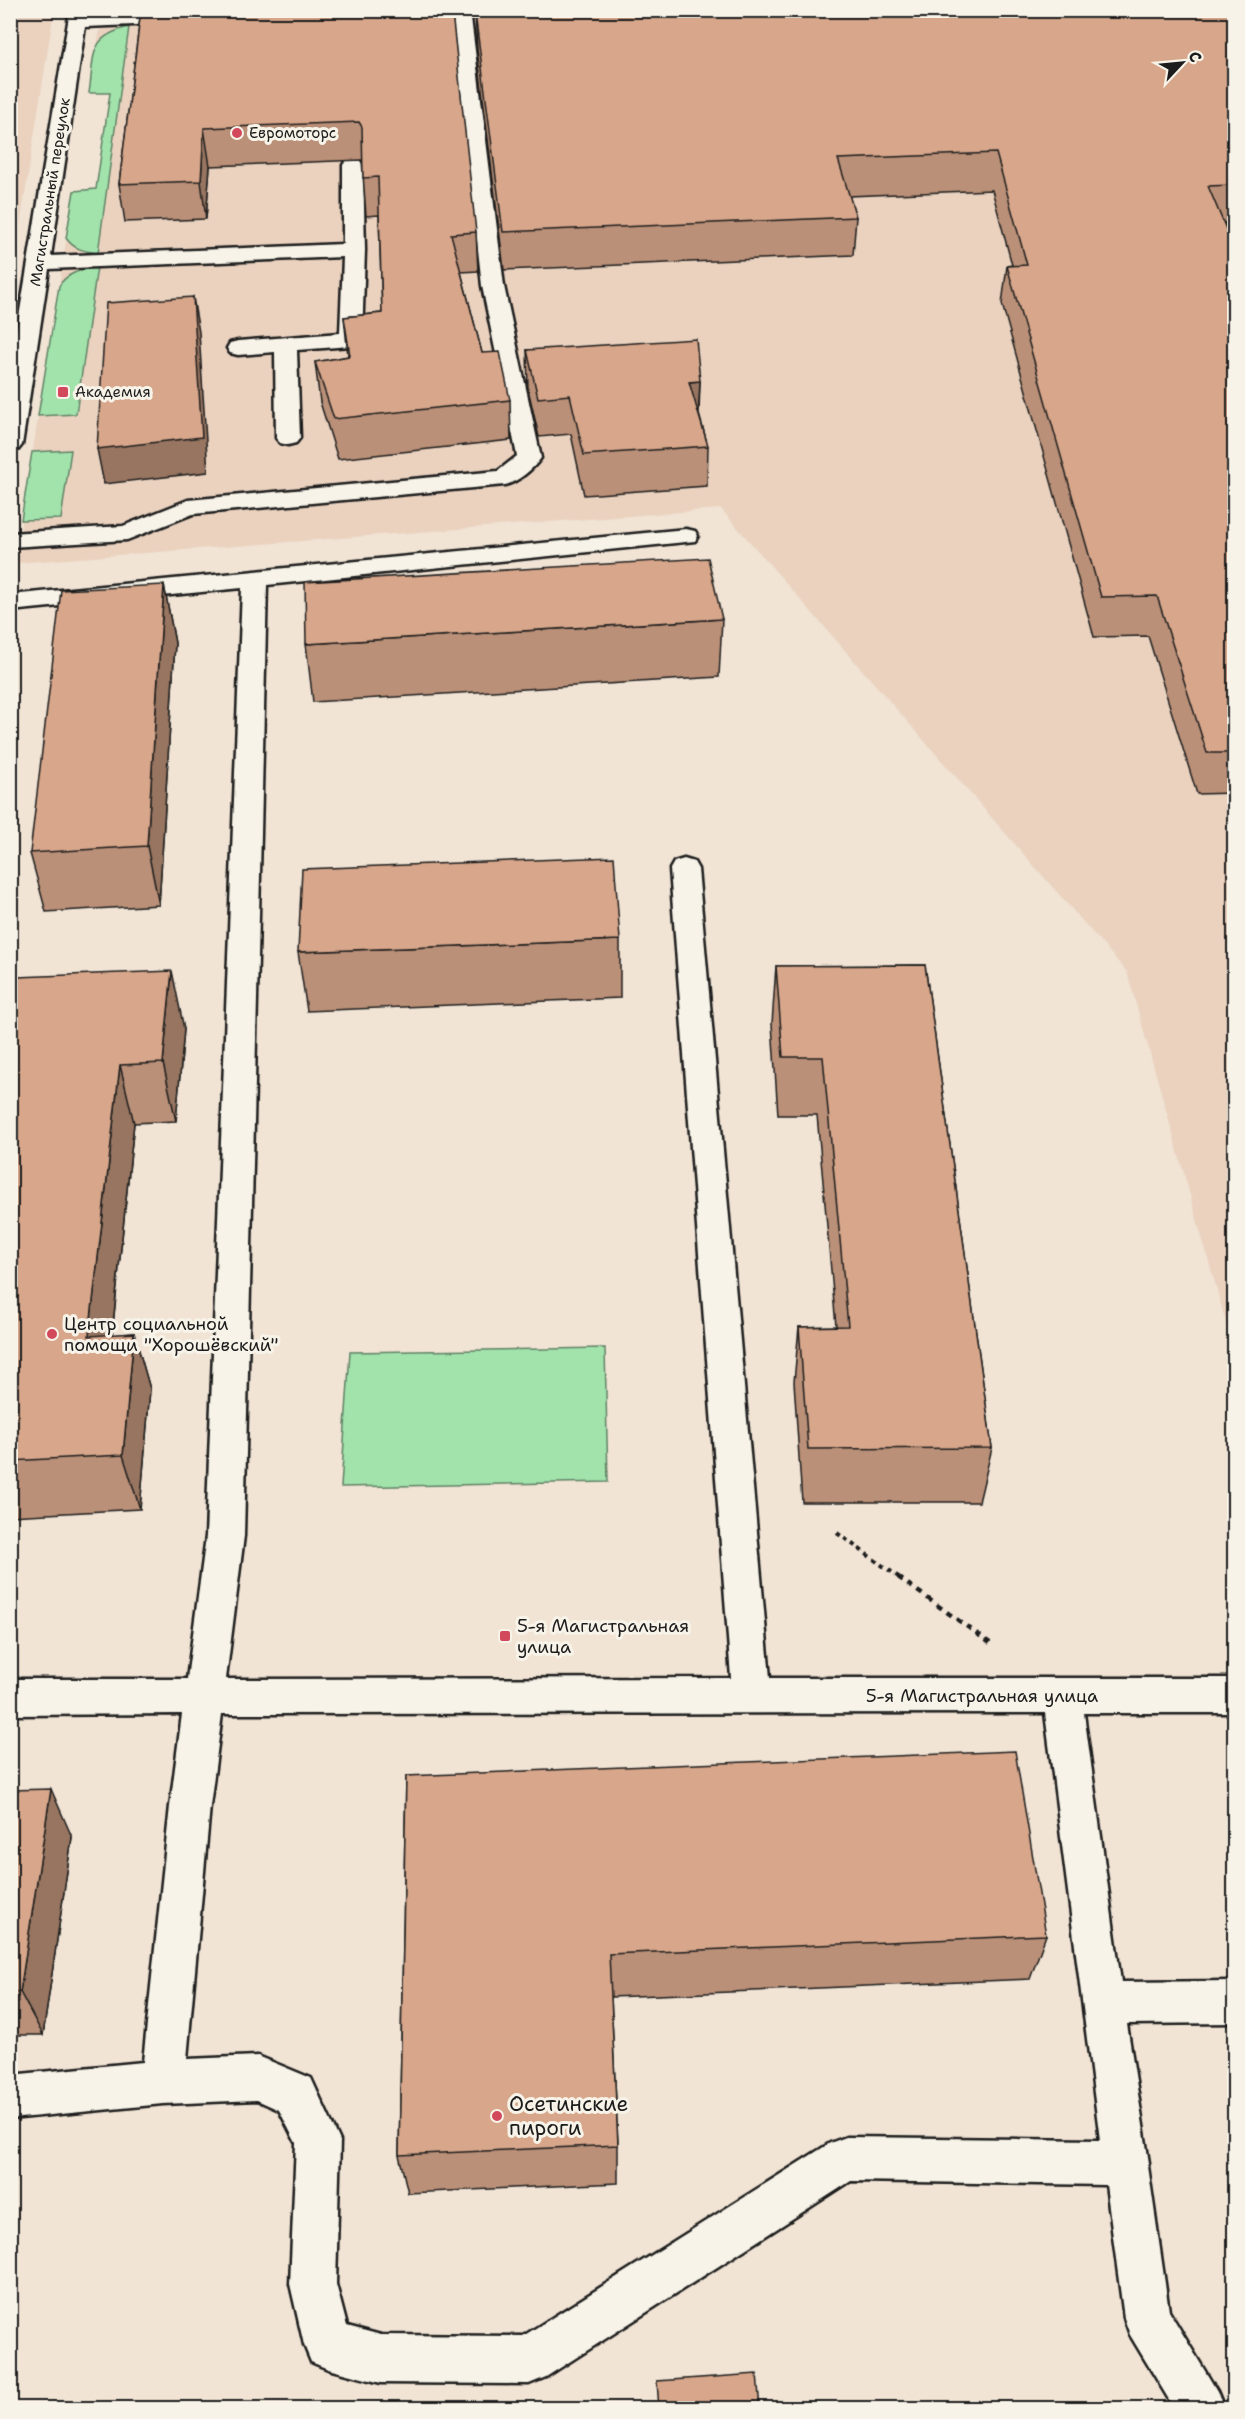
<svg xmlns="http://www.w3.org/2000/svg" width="1245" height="2419" font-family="'Shantell Sans',sans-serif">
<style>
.built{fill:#ead2bf}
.green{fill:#a2e3ac;stroke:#5f8064;stroke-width:1.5}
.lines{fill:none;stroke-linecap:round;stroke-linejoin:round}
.minor-casing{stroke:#1c1c1c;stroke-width:5}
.path-far1{stroke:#1c1c1c;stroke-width:4;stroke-dasharray:4.5 4.5;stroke-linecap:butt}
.path{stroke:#1c1c1c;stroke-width:4.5;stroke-dasharray:6 6;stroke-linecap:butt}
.minor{fill:#f7f3e8;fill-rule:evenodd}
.wall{fill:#ba9078;stroke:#1c1c1c;stroke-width:1.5}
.shaded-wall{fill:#977561;stroke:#1c1c1c;stroke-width:1.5}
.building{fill:#d8a78b;stroke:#1c1c1c;stroke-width:1.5}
.poi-dot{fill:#d1495b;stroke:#f7f3e8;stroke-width:2}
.labels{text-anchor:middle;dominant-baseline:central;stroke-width:6;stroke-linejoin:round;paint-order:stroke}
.far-poi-label{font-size:15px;fill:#1c1c1c;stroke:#f7f3e8;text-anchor:start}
.far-street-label{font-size:15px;fill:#1c1c1c;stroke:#f7f3e8}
.poi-label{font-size:18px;fill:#1c1c1c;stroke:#f7f3e8;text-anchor:start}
.street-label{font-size:18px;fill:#1c1c1c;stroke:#f7f3e8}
.near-poi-label{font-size:21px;fill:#1c1c1c;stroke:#f7f3e8;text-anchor:start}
</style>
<rect width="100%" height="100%" fill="#f1e4d5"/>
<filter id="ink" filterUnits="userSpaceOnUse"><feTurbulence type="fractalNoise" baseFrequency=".0167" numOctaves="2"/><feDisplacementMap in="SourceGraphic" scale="12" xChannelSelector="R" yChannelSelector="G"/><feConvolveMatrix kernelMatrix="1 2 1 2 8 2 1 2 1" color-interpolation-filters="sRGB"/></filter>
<g filter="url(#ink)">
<path class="built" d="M11,10L54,11L11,283L10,11Z
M103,11H1234V1351L1127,972L721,509L15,563L74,191L96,189L110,93H89Z"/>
<path class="green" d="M129,27L98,253C85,251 74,250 66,238L74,191L96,189L110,93H89C95,56 87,37 129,27Z
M97,267L76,414L38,416L59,286C67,272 82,270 97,267Z
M71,450L61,519L21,520L32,452Z
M605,1348L608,1482L341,1487L350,1352Z"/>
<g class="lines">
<g class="minor-casing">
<path id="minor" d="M70,10H88L87,16L184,13L190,14L193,18L190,22L184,23L85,27L51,256L343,244V165L346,161H360L363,165L365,250L362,339L359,344L351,346L297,350L300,438L296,443L288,445L280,443L276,438L275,352L238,355L230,353L227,348L230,343L238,341L340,333L343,257L49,269L22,445L18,450L10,452V371Z
M452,10H470L504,286L541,458C533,469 518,482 505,485L193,514L127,540L10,547V533L123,526L188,500L498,471L517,456L482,286Z
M686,529L695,531L698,536L695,541L267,585L244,1536L226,1679L731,1678L670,869L674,862L684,859L694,862L698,869L770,1678H1234V1713H1084L1121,1982L1234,1981V2023L1127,2024L1149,2163L1148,2166L1169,2311L1217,2391L1224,2408H1174L1130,2335L1124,2318L1106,2185L851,2181L546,2377L529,2384L381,2383L328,2369L311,2362L304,2345L290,2284L296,2143L279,2110L257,2100L163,2104L10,2119V2075L143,2062L170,1806L182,1714L10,1715V1679H187L206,1536L242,588L10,611V595ZM1045,1713L1100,2140L846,2137L830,2143L523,2336L381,2335L347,2326L336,2284L340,2141L311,2078L258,2056L187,2059L210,1806L222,1714Z"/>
</g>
<path class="path-far1" d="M837,1533L900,1578"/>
<path class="path" d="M898,1577L990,1643"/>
<use href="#minor" class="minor"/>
</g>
<path class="wall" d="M141,10L380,16L476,232L478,271L461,272L482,353L510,400L511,440L338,459L320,402L315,362L348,356L344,317L382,313L379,215L366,216L362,160L210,166L206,219L125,222L119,184Z
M480,10H1234V223H1224L1234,248V793L1197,794L1148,636L1094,637L1002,304L1007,266L1012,265L992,190L849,196L856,217L853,255L504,270L477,49L475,13H481Z
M527,350L700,381L699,414L708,446L707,486L584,495L571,434L539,437L528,389Z
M164,585L175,643L159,905L46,912L30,853Z
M722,619L719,677L313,702L306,644Z
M620,940V998L307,1011L298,952Z
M925,965L992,1448L979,1502H802L794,1382L799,1327L836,1326L817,1115H778L772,1024L776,966Z
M10,1018L184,1029L176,1121L134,1123L112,1335L134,1333L150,1389L140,1509L10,1516Z
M1234,1771V1798L1230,1780Z
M406,1776L1046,1935L1030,1979L611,1997L618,2145V2183L408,2193L399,2155Z
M10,1790L72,1837L43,2035H10Z"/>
<path class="shaded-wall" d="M204,128L210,166L206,219L201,181Z
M193,297L199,332L208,472L104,484L97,449Z
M700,381L698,420L689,382Z
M164,585L175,643L159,905L147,846Z
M172,971L184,1029L176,1121L163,1063Z
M120,1065L134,1123L106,1391L89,1336Z
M134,1333L150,1389L140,1509L123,1455Z
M51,1789L72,1837L43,2035L20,1992Z"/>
<path class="building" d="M141,10H378V16L452,13L476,232L451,234L482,353L500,352L510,400L334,419L315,362L350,356L344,317L382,313L378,177L363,178L362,127L359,122L204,128L201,181L119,184Z
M483,10H1234V185L1208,186L1234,248V753H1207L1157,596L1101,597L1007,266L1027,265L996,153L838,159L856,217L503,232L475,13H483Z
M193,297L202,437L97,449L106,303Z
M696,339L700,381L689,382L708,446L584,455L570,395L538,398L527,350Z
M708,558L722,619L306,644L305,582Z
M164,585L147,846L30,853L61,590Z
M614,857L620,940L298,952L302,869Z
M925,965L992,1448L808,1449L799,1327L848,1326L823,1057H783L776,966Z
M172,971L163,1063L120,1065L89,1336L134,1333L123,1455L10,1461V1018L17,977Z
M1015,1751L1046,1935L609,1954L618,2145L399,2155L406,1776Z
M51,1789L20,1992H10V1790Z
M757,2374L760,2409H659L657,2381Z"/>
</g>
<g class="poi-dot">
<circle cx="237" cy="133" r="6"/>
<rect x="57" y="386" width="12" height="12" rx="3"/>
<circle cx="52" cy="1334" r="6"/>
<rect x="499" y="1630" width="12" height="12" rx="3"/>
<circle cx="497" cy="2116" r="6"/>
</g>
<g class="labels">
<g class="far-poi-label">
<text x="249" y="133">Евромоторс</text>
<text x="75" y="392">Академия</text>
</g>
<g class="far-street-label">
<text transform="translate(50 192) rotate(-81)">Магистральный переулок</text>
</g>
<g class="poi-label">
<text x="64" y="1324">Центр социальной<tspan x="64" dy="21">помощи "Хорошёвский"</tspan></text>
<text x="517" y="1626">5-я Магистральная<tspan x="517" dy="21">улица</tspan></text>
</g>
<g class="street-label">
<text x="982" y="1696">5-я Магистральная улица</text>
</g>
<g class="near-poi-label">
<text x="509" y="2104">Осетинские<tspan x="509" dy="24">пироги</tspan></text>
</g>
</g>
<rect width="1245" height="2419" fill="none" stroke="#f7f3e8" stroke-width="36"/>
<rect x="18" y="18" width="1209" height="2383" fill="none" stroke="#1c1c1c" stroke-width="2" filter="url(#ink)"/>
<g transform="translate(1182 63) rotate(64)" stroke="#f7f3e8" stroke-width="4.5" paint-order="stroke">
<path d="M0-4.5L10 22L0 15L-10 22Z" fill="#1c1c1c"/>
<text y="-9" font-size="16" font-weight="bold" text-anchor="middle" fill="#1c1c1c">С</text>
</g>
</svg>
